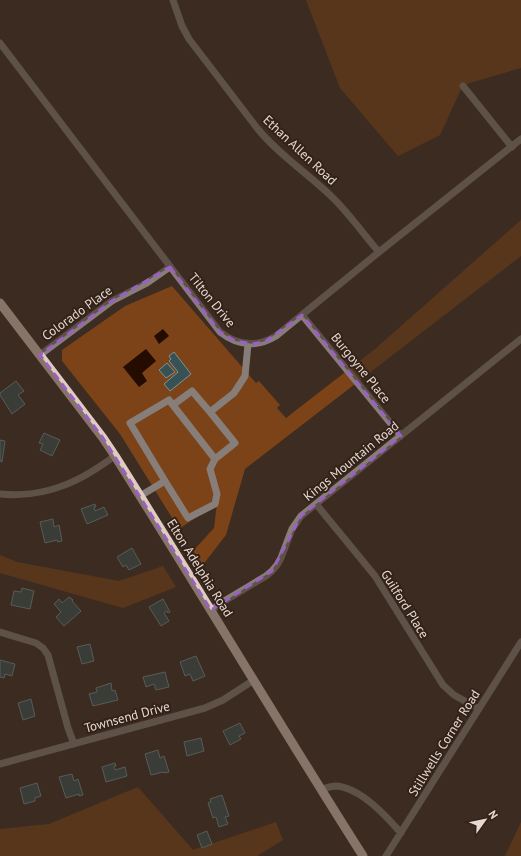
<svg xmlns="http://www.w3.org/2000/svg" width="521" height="856" font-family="'PT Sans',sans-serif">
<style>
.green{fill:#7b4317}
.water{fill:#240c00}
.building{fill:#385154;stroke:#799598}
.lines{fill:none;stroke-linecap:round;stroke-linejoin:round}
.minor{stroke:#877e79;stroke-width:7}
.major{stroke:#dfccc1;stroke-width:9}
.marked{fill:none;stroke:#9b60c5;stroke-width:3;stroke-dasharray:8 5;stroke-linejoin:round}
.labels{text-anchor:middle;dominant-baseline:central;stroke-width:4;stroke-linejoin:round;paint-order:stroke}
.street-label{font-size:13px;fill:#e5dad3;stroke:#332218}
</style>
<rect width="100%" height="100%" fill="#3d2c21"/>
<path class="green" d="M306,0H521V68L463,85L440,135L398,156L340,88Z
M521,220V256L245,469L226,535L202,566L193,551L214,528L217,503L179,529L120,434L62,361V350L125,306L172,286L256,383L259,381L280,405L277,408L286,418L375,349Z
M0,555L17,562L119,581L163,566L176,587L123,608L0,573Z
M138,787L193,850L276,822L283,840L257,856H0V829L49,824Z
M521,822V856H505Z"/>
<path class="water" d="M163,329L169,336L159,344L154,336Z
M146,349L156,361L142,373L147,381L139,387L123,367Z"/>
<path class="building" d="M174,352L191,374L170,391L164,384L178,372L169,361L171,359L169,356Z
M167,363L175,372L166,378L159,370Z
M16,381L24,391L18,395L25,404L12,414L0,395V393Z
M44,433L60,440L52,456L40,450L43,444L39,443Z
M0,440L5,441L2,462L0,461Z
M95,504L96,507H94L95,511L104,507L108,515L87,524L81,509Z
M53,519L54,527L59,525L62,541L58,542L57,540L45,543L40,522Z
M132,548L141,564L129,570L126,565L123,567L117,557Z
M22,588L34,591L30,609L11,605L14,591L21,592Z
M69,597L73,600L72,601L81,611L64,626L56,617L61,612L54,604L59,599L62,603Z
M163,599L170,612L168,613L167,611L164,613L169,621L161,626L149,607Z
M90,644L94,661L82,664L77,647Z
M196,656L205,676L193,681L190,674L185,676L180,662Z
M0,660L15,664L12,676L5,674L4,678L0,677Z
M165,672L169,687L156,690L154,684L146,687L143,677Z
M111,683L112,691L115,690L118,700L93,706L89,694L97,692L96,688Z
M31,699L35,716L23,720L18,703Z
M240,723L245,733L239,736L241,739L230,745L223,731Z
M201,738L204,751L187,756L184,742Z
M158,750L160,758L164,756L169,772L164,773L163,772L151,775L145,754Z
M115,763L116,766H114L115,770L125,767L127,776L106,782L102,767Z
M72,774L74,781L78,779L83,795L79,796V794L66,798L59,777Z
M37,783L41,796L35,798V801L24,804L20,788Z
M222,795L229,816L225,817L228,824L219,827L216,817L213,818L208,803L211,802L210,799Z
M207,831L212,844L202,848L197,835Z"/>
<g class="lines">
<path class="minor" d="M173,0L182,26L189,39L257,128C278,154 307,173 331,196C349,213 363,234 379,252
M0,43L220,332C238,346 256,348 276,336L379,252L521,139
M463,86L512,147
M302,315L401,436
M40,355L112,301L147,283L170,267
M173,405L192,391L210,412
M165,481L188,518L215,504L217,494L210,469L215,459
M0,494C29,497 59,490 84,476C95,470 105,463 115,456
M140,496L165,481L130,423L169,400L215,459L235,443L210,412L234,393L245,376L248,344
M316,504L375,576L443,685L454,695L479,709
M211,610L226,600L266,576L272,571L277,565L281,558L292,529L301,516L521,339
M0,632L36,643L43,648L48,655L68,728L74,744
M0,764L205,708L223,700L254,680
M321,789C326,788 332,786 336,786C361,788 386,816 401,833
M386,856L521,642"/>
<path class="major" d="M0,303L103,438L115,456C199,589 279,724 363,856"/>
</g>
<path d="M0 0H521V856H0ZM170,267L220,332L235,341L253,344L266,341L302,315L401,436L301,516L272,571L211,610L103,438L40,355L112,301Z" fill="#3d2c21" fill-opacity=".55" fill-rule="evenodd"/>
<path class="marked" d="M170,267L220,332L235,341L253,344L266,341L302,315L401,436L301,516L272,571L211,610L103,438L40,355L112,301Z"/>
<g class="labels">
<g class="street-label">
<text transform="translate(300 150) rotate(43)">Ethan Allen Road</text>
<text transform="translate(212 300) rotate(51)">Tilton Drive</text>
<text transform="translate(77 313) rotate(-36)">Colorado Place</text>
<text transform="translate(361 368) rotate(51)">Burgoyne Place</text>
<text transform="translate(351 461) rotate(-39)">Kings Mountain Road</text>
<text transform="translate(200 568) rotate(58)">Elton Adelphia Road</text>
<text transform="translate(405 604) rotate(58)">Guilford Place</text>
<text transform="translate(127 717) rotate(-15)">Townsend Drive</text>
<text transform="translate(444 743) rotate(-58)">Stillwells Corner Road</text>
</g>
</g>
<g transform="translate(485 820) rotate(57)" stroke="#332218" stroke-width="3" paint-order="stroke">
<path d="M0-3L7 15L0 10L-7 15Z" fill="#e5dad3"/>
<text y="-6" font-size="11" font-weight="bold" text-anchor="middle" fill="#e5dad3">N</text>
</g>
</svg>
